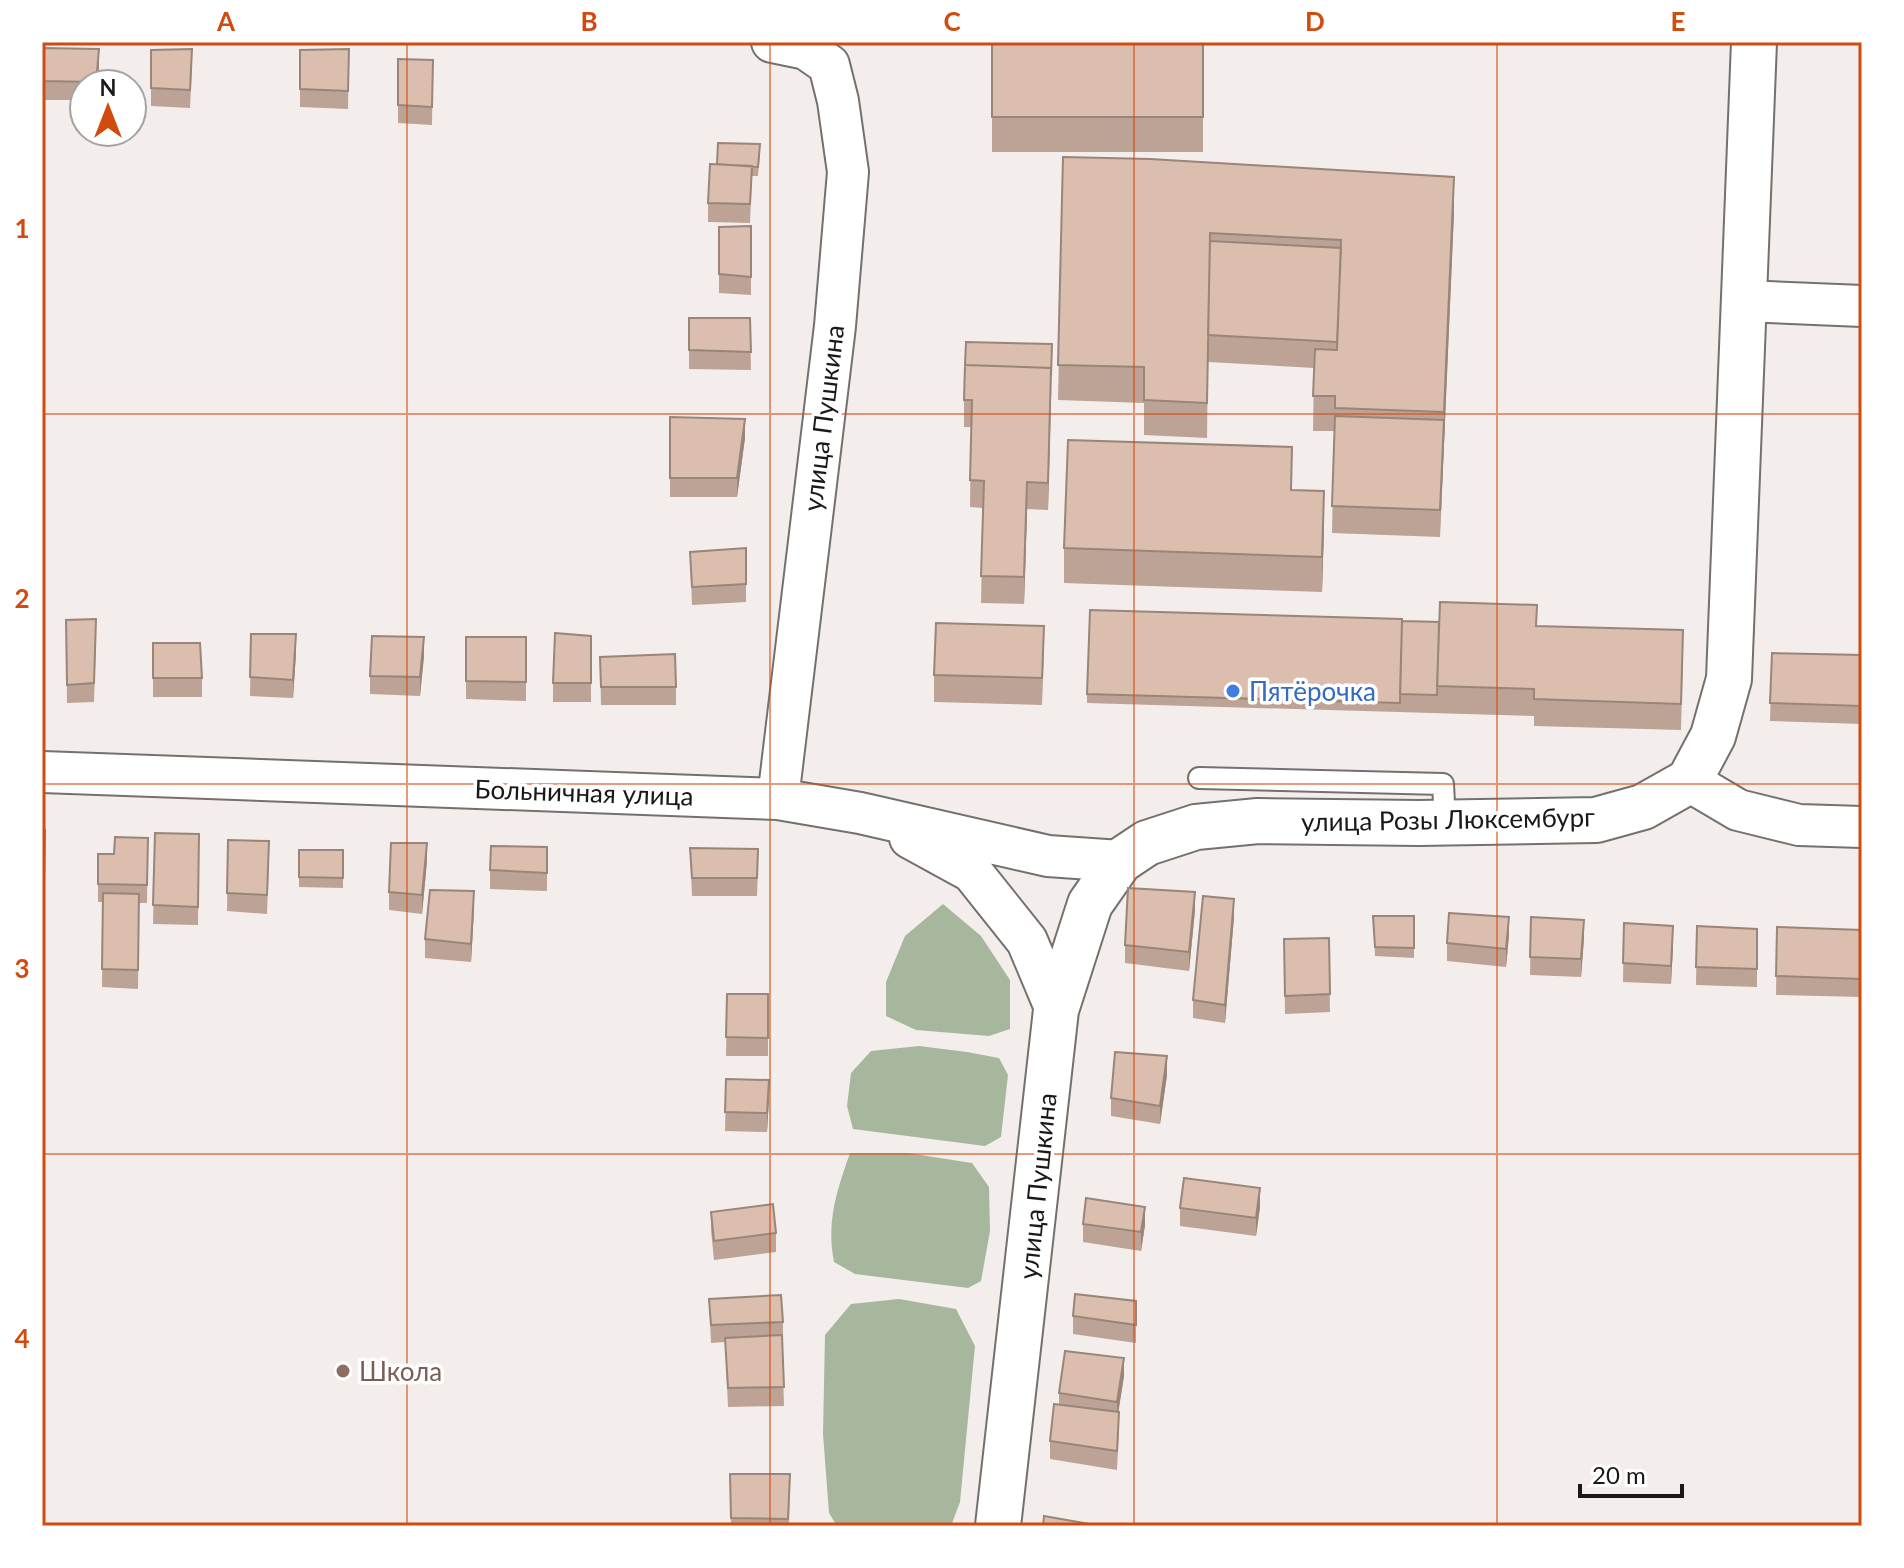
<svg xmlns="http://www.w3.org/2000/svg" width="1904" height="1568" font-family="Lato,sans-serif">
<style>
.forest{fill:#a6b79d}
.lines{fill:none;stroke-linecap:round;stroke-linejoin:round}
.service-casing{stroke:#74706d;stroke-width:24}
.minor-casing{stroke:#74706d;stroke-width:44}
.secondary-casing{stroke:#74706d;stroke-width:48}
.service{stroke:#fff;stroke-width:20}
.minor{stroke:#fff;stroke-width:40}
.secondary{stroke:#fff;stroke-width:44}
.wall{fill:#bca395}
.shaded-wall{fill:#998579}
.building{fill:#dbbead;stroke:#998579;stroke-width:2}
.grid{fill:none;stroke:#d14b0e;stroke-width:2;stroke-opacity:0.55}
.shop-dot{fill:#3f7fe0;stroke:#fff;stroke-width:3}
.education-dot{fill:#8d6e63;stroke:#fff;stroke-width:3}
.labels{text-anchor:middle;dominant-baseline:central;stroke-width:7;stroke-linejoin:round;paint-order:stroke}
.street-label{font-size:26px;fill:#1b1918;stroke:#fff}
.shop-label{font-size:26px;fill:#366cbe;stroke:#fff;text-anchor:start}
.education-label{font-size:26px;fill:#785e54;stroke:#fff;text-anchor:start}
.neatline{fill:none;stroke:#d14b0e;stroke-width:3}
.grid-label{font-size:26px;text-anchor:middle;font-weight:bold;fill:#d14b0e}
</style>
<rect width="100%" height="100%" fill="#f3eeeb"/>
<path class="forest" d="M943,904L981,936L1010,980V1029L989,1036L916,1030L886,1016V982L905,936Z
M919,1046L967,1052L999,1058L1008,1075L1001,1137L985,1146L853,1129L847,1106L851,1073L871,1051Z
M850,1153H908L972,1163L989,1187L990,1231L981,1281L968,1288L855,1274L834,1262C826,1222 837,1190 850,1153Z
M899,1299L956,1309L975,1346L960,1502L951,1526H837L829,1513L823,1434L825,1335L851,1304Z"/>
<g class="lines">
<g class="service-casing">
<path id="service" d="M1199,778L1443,784L1445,823"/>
</g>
<g class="minor-casing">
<path id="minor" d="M772,42L806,49L829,65L838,101L848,172L835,326L778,799
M1743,301L1862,306
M42,772L778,799L860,813L1048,856L1120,861
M1689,781L1738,810L1799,825L1862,827
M910,838L972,872L1027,941L1056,1010"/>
</g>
<g class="secondary-casing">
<path id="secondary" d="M998,1526L1056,1010L1090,904L1120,861L1147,843L1196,827L1258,821L1419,823L1596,820L1643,807L1689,781L1713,736L1729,679L1754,42"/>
</g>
<use href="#service" class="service"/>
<use href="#minor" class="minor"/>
<use href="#secondary" class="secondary"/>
</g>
<path class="wall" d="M992,42H1203V152H992Z
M42,48L99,67L98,84H84V100H42Z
M349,49L348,109L300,107V50Z
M151,50L192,67L190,108L151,106Z
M398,59L433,60L432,125L398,123Z
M760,154L758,176H752L750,223L708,222V203L717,164Z
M1063,157L1454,212L1440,537L1332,533L1334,431H1313L1314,368L1208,362L1207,438L1144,435V403L1058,400Z
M751,226V295L719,293V227Z
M689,318H750L751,370L689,369Z
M1052,344L1048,510L1027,509L1024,604L981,603L983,508L970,507L971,427H964V400Z
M670,417L745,438L737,497H670Z
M1292,490L1324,527L1322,592L1064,583V548Z
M746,548V602L692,605L690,552Z
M66,620L96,638L94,702L67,703Z
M1402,621L1537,626L1683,657L1681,730L1534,726V716L1087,703V694Z
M251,634L296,653L293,698L250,696Z
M591,636V702H553V683Z
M466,637H526V701L466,699Z
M153,643L202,678V697H153Z
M1044,653L1042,705L934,702V675Z
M1772,653L1862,655V724L1770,721Z
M424,656L420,696L370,694V676Z
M600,657L676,687V705H601Z
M42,830H45L44,904H42Z
M155,833L199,834L198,925L153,924Z
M148,838L147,903H139L138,989L102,987L103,902H98V854H114Z
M228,840L269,859L267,914L227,911Z
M547,847V891L490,889V870Z
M690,848L758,867L757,896H692Z
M299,850H343V888L299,887Z
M427,861L422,914L389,910V892Z
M474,909L471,962L425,958V939Z
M1195,910L1189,971L1125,963V945Z
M1373,916H1414V958L1375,956Z
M1234,917L1225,1023L1193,1018V1000Z
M1531,917L1584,938L1581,977L1530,975Z
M1624,923L1673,944L1671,984L1623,982Z
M1697,926L1757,929V987L1696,985Z
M1777,927L1862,930V997L1776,995Z
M1509,935L1506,967L1447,961V943Z
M1329,938L1330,1012L1285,1014L1284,939Z
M727,994H768V1056H726Z
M1167,1075L1160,1124L1111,1116V1098Z
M726,1079L769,1098L767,1132L725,1131Z
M1260,1207L1256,1236L1180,1226V1208Z
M711,1212L776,1233V1252L714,1260L711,1230Z
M1083,1224L1145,1225L1141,1251L1083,1242Z
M709,1299L783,1322V1340H782L784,1406L728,1407L725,1342L711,1343Z
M1136,1301V1343L1073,1334V1316Z
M1124,1376L1118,1412L1119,1430L1117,1470L1050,1459V1441L1059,1405V1393Z
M730,1474H790L789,1526H731Z"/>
<path class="shaded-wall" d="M99,49V67L98,84H96Z
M1454,177V212L1440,537L1444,412Z
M1052,363L1048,510V483Z
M745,419V438L737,497V478Z
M1027,482V509L1024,604V577Z
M1324,491V527L1322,592V557Z
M296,634V653L293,698V680Z
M424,637V656L420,696V677Z
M427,843V861L422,914V895Z
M474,891V909L471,962V944Z
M1195,892V910L1189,971V952Z
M1234,899V917L1225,1023V1005Z
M1509,917V935L1506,967V949Z
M1584,920V938L1581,977V959Z
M1673,926V944L1671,984V966Z
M1167,1056V1075L1160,1124V1106Z
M769,1080V1098L767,1132V1113Z
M1260,1188V1207L1256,1236V1218Z
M1145,1207V1225L1141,1251V1232Z
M1124,1358V1376L1117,1421V1402Z"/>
<path class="building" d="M992,42H1203V117H992Z
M42,48L99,49L96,82L42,81Z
M192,49L190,90L151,88V50Z
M349,49L348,91L300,89V50Z
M398,59L433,60L432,107L398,105Z
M718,143L760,144L758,167L717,164Z
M1063,157L1150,159L1454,177L1444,412L1335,408V396H1313L1315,349L1337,350L1341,240L1210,233L1207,403L1144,400V367L1058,365Z
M710,164L752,166L750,204L708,203Z
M751,226V277L719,274V227Z
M1210,241L1341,248L1337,342L1208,335Z
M689,318H750L751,352L689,350Z
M966,342L1052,344L1051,376V368L965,365Z
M965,365L1051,368L1048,483L1027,482L1024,577L981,576L984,481L970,480L972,400H964Z
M1335,416L1444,420L1440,510L1332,506Z
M670,417L745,419L737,478H670Z
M1068,440L1292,447L1291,490L1324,491L1322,557L1064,548Z
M746,548V584L692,587L690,552Z
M1440,602L1537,605L1536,626L1683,630L1681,704L1534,699V689L1437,686Z
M1090,610L1402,619L1400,703L1087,694Z
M96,619L94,683L67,685L66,620Z
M1402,621L1439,622L1437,695L1400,694Z
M936,623L1044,626L1042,678L934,675Z
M555,633L591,636V683H553Z
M251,634H296L293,680L250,677Z
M372,636L424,637L420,677L370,676Z
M466,637H526V682L466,681Z
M153,643H200L202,678H153Z
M1772,653L1862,655V706L1770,703Z
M675,654L676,687H601L600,657Z
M42,830H45L44,886H42Z
M155,833L199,834L198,907L153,905Z
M115,837L148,838L147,885L98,884V854H114Z
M228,840L269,841L267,895L227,893Z
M391,843H427L422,895L389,892Z
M491,846L547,847V873L490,870Z
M690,848L758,849L757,878H692Z
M299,850H343V878L299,877Z
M1128,888L1195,892L1189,952L1125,945Z
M430,890L474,891L471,944L425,939Z
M103,893L139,894L138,970L102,969Z
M1203,896L1234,899L1225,1005L1193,1000Z
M1449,913L1509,917L1506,949L1447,943Z
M1373,916H1414V948L1375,947Z
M1531,917L1584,920L1581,959L1530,957Z
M1624,923L1673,926L1671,966L1623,963Z
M1697,926L1757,929V969L1696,967Z
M1777,927L1862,930V979L1776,976Z
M1329,938L1330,994L1285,996L1284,939Z
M727,994H768V1038L726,1037Z
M1115,1052L1167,1056L1160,1106L1111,1098Z
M726,1079L769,1080L767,1113L725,1112Z
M1184,1178L1260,1188L1256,1218L1180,1208Z
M1086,1198L1145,1207L1141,1232L1083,1224Z
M773,1204L776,1233L714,1241L711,1212Z
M1075,1294L1136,1301V1325L1073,1316Z
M781,1295L783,1322L711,1325L709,1299Z
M782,1335L784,1387L728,1388L725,1338Z
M1065,1351L1124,1358L1117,1402L1059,1393Z
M1054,1404L1119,1412L1117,1451L1050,1441Z
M730,1474H790L788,1519L731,1518Z
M1044,1516L1101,1526H1043Z"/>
<path class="grid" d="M407,42V1526M770,42V1526M1134,42V1526M1497,42V1526M42,414H1862M42,784H1862M42,1154H1862"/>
<circle class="shop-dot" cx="1233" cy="691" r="8"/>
<circle class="education-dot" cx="343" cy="1371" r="8"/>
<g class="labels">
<g class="street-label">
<text transform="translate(823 418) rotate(-83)">улица Пушкина</text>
<text transform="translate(584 792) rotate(2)">Больничная улица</text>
<text transform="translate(1448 819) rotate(-1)">улица Розы Люксембург</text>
<text transform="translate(1037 1186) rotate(-84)">улица Пушкина</text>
</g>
<g class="shop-label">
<text x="1249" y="691">Пятёрочка</text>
</g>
<g class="education-label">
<text x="359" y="1371">Школа</text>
</g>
</g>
<rect width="1904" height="1568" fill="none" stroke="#ffffff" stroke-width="88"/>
<g transform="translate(108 108)"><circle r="38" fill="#ffffff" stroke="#a4a3a3" stroke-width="2"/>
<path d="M0-6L14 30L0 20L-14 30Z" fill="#d14b0e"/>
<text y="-12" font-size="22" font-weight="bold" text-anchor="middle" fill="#1b1918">N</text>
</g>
<path d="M1580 1484v12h102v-12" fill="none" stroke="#1b1918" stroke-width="4"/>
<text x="1592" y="1484" font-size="24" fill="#1b1918" stroke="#ffffff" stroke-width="6" paint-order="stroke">20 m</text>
<rect x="44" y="44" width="1816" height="1480" class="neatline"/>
<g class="grid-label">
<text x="226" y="31">A</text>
<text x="589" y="31">B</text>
<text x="952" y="31">C</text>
<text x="1315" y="31">D</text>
<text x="1678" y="31">E</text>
<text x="22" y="238">1</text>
<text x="22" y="608">2</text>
<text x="22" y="978">3</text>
<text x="22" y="1348">4</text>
</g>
</svg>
